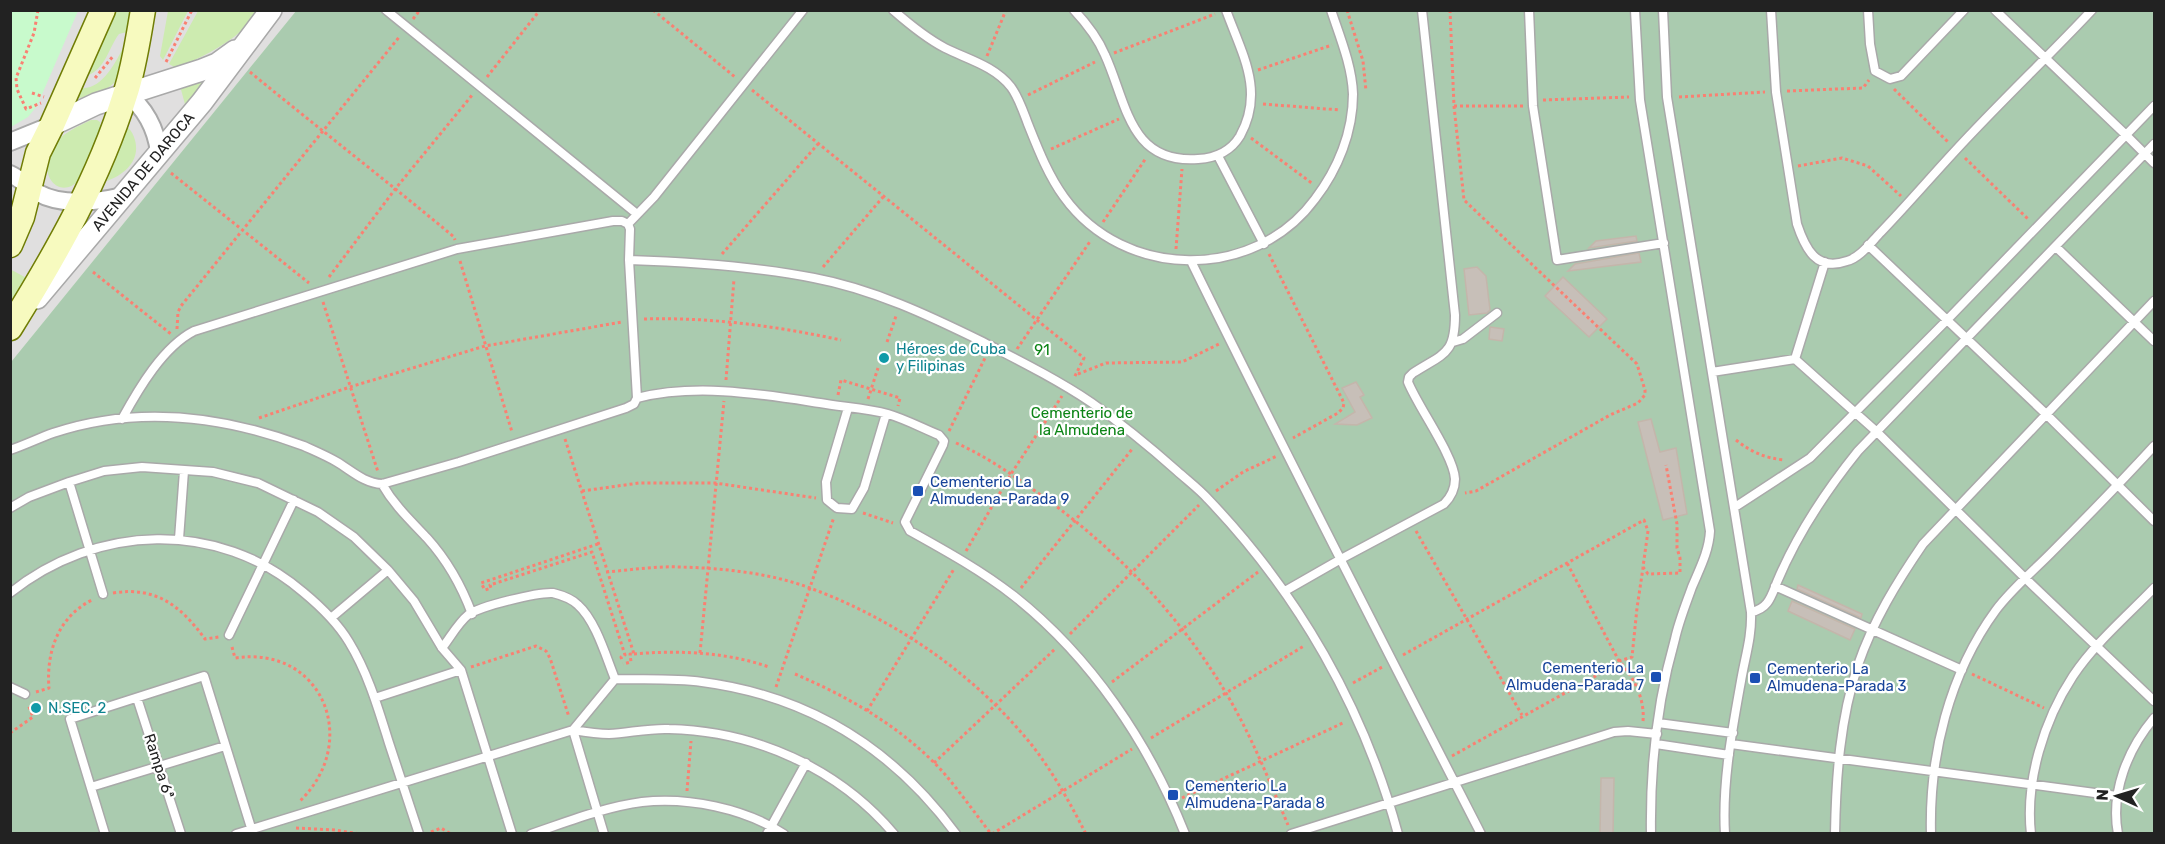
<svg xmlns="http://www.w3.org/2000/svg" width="2165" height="844" font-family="Rubik,sans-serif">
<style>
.residential{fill:#e0dfdf}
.grass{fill:#cdebb0}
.cemetery{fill:#aacbaf}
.park{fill:#c8facc}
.building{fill:#c7bfb8;stroke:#c4b6ab;stroke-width:1.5}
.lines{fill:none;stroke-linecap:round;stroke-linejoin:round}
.service-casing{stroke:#a9a9a9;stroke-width:11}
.minor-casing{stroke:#a9a9a9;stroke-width:20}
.tertiary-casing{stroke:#a9a9a9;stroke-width:24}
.secondary-casing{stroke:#707d05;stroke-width:27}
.path{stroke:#fa8072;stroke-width:3;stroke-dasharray:3 3;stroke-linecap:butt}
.service{stroke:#fff;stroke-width:8}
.minor{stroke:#fff;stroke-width:16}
.tertiary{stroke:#fff;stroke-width:21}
.secondary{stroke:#f7fabf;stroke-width:24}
.culture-dot{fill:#0f9aa8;stroke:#fff;stroke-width:2}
.transit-dot{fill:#1a4fb4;stroke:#fff;stroke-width:2}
.labels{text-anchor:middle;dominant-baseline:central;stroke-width:4.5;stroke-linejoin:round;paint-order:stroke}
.street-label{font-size:15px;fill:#222;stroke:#fff}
.culture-label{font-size:15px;fill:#0d838f;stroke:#fff;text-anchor:start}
.park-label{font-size:15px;fill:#0c8416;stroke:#fff}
.transit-label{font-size:15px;fill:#164399;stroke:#fff;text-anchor:start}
</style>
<rect width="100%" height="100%" fill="#f2efe9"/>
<path class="residential" d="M11,11H296L11,362Z"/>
<path class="grass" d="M114,11H136L131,31L119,34C108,49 106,68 87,76Z
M168,11H188L163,60L160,56Z
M198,11H257C252,17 248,24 242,30C224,47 198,59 176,68L169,64Z
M124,46H126C121,69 123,84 97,93C91,95 84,98 78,98L81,88C102,90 116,62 124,46Z
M209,77L186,108L180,86Z
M91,120H97L100,122L101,131L79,180C59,202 34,173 55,144C62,133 79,126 91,120Z
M126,126C130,129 132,132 134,137C142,159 126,174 107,181Z
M10,269L30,280L17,301L11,297Z"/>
<path class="cemetery" d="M296,11H2154V833L11,834V362Z"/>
<path class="park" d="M11,10L78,11L37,106L28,117L11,127Z"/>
<path class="building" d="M1636,236L1637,241L1589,248L1596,241Z
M1639,253L1641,262L1568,271L1575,264Z
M1477,267L1486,276L1490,310L1487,313L1469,315L1464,269Z
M1563,277L1607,319L1589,337L1545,296Z
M1490,327L1504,329L1502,341L1489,339Z
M1356,382L1364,395L1360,397L1372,418L1357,425L1335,424L1355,412L1342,388Z
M1651,419L1660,452L1676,448L1687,514L1663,520L1638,422Z
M1798,585L1862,614L1861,618L1797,589Z
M1792,601L1855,629L1850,640L1788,611Z
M1601,778H1614L1613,834H1600Z"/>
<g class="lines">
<g class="service-casing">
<path id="service" d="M386,10L637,214
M893,10C909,24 926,38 945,48C967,59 995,66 1011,87C1019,98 1023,111 1028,124C1038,149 1048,175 1064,197C1124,280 1254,282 1315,199C1338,169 1353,132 1353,94C1352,66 1340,37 1331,10
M1074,10C1087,24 1098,38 1105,55C1127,103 1129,164 1198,159C1215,158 1231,151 1240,136C1265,91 1242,54 1226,10
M1529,10L1533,106L1557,260L1664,243
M1635,10L1640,100L1710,531C1709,551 1700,568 1692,587C1686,604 1679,621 1675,639C1657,702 1650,768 1651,834
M1663,10L1667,97L1751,612C1752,637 1745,657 1741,681C1732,731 1722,783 1725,834
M1771,10L1776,92L1797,224C1805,248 1816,272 1847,261C1861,257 1871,242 1881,232C1907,205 1930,178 1955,151C1999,103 2047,58 2092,10
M1868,10L1870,44L1875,71L1890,79L1901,76L1964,10
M1995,10L2126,135L2154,106
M1218,156L1264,244
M628,224L654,197L803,10
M1868,245L2046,414L2154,521
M2056,247L2154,341
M629,260C691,262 753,266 814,278C873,289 930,316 983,342C1020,361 1058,380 1092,403C1122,424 1150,447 1177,471C1187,480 1199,489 1208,499C1298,593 1364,708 1398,834
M1191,261C1285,453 1383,643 1481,834
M1453,342L1463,339L1497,313
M1795,359L1877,432L2026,579L2154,701
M1712,372L1795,359L1825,262
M848,408L826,482L827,500L837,508L852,509L864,488L886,414
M122,419C139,388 163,347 194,331L457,249L613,221H622L628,224L630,229L629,260L637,398
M10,450C25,445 39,438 53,433C137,405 224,416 304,446C315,451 327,456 337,462C352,471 364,483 382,484L459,462L626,408L634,404L637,398C697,383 760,394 820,403C842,407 866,408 888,414C905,419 922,428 939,435L944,441L943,445L905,522L910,531C946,551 982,571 1014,596C1091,657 1149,743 1185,834
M69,482L103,594
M382,484C394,505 410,520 427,538C446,559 462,587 472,614
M1735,507L1810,458L1947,320L2126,135L2154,163
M10,508L29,497L69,482L104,471L142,467L213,472L258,483L318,512L354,537L388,570L414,601L442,648L461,670L512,834
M179,539L184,471
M1775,586L1962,670
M1285,591L1341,559L1444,504C1451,497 1455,489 1455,479C1454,456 1418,407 1408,382L1409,377L1413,373C1444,353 1455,355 1455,315L1422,10
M10,593C96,524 218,519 303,592C320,606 337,622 349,642C368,673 378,708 389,743C399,773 409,803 419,834
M1751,612C1768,609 1771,597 1777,582C1797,534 1825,492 1858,451L2154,144
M331,618L388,570
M229,635L294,500
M442,648C450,638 458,623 468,615C480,606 538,592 553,593C561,595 572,599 578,605C596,621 606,657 615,679
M615,679C644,680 673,678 702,682C809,696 892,747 956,834
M10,687L25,694
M137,698L181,834
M375,698L461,670
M1658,723L1733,733
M573,730L604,834
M573,730L615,679
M1656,744L1729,755
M1731,744L2117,796
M91,787L225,746
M105,834L70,719L204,676L253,834
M236,834L573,730C585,732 597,734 609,734C629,733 649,728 669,729C755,731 838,768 894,834
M531,834C567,822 604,807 642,802C688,797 744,808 784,834
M767,834L806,763
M1291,834L1614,732L1628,731L1657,734
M1835,834C1836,777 1840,719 1858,665C1873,621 1897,582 1923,544L2154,301
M1931,834C1929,756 1949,674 1996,610C2011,590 2032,572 2050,554C2085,519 2120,483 2154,446
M2031,834C2025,781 2044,720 2073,676C2095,643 2127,616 2154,588
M2118,834C2110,792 2128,749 2154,718"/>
</g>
<g class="minor-casing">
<path id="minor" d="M126,94C145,107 156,129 159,152
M10,142L52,125
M10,174C21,179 28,187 38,193C63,207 97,202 123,196"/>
</g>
<g class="tertiary-casing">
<g id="tertiary">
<path d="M52,125L96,104L202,70L217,64L235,51"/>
<path id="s1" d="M37,298L202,102L271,10"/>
</g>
</g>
<g class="secondary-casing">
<path id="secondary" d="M10,245L22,217L38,153L52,125L103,10
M10,328C56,254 99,179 125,95C134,68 138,39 143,10"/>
</g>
<path class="path" d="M38,10L34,33L16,78L17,89L26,109L41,103
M653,10L735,77
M1347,10L1363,61L1366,91
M1450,10L1454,106L1464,200L1637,364L1645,390V395L1638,403L1610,415L1476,491L1465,493
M10,16L11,10
M413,19L420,10
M1114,53L1215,14
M987,56L1006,10
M166,62L192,10
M1258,70L1332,45
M250,72C318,128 387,181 454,237L455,240
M487,77L540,10
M95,78L114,55
M1894,89L1949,143
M752,90L1084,358L1074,378
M1787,91L1863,88L1869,80
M32,93L44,97
M1028,95L1095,62
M1679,97L1765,92
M1543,100L1629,97
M1263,104L1340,110
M1454,106H1523
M1251,138L1313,184
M1051,149L1119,119
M1965,158L2029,220
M1798,166L1842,158L1868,166L1901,196
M171,173L309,283
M1103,222L1146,158
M1176,249L1182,169
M722,254L818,144
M1269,254L1344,403L1343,408L1338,413L1293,438
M460,261L512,432
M823,267L883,197
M93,272L171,334
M329,277L396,188L473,94
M323,302L378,472
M644,319C711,317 775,326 841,340
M177,329L178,312L181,306L400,36
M887,342L896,316
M1017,349L1091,240
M1078,374L1106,363L1182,362L1219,344
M726,380L734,279
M838,395L841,380L900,398L898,406
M868,399L878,368
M259,418L350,387L485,346L622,322
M949,431L986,356
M565,439L634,654H630L631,662L623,664
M1736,440C1751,452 1765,458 1784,460
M956,443C988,457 1017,478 1045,498C1118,551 1180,616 1226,693C1251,735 1269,780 1288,825
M582,491L639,483H715L816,498
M1216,491L1243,472L1277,456
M863,513L893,523
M1416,531L1522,715
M598,544L481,583L485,590L491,588L490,585L592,552L625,655L621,657L622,661
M966,551L1011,474L1062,396
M606,572C631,570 655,566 679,567C722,568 770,573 810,588C896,620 973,673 1031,744C1053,772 1070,803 1086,834
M1021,588L1133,448
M113,593C156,586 181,606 205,639L219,637
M1070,634L1199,505
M232,647L235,658C323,645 361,742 300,801
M700,653L724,401
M634,654C679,650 726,652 769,667
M1403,655L1644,520L1648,531L1643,567L1648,574L1680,573V558L1677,548V524L1666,465
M471,667L536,646L546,651L550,658L569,717
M795,674C849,697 903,728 943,772C960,792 975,813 991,834
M1972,674L2044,708
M1112,682L1258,572
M1353,683L1384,666
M776,687L834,517
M36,692L49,688C46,652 58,617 92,600
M867,711L954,569
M1643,721C1645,699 1634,677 1619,661L1632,657L1637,608L1643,568
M10,733L33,717L28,704
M1151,738L1304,646
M1452,756L1617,664L1619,661L1567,563
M934,763L1055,649
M687,791L691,741
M1182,798L1345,722
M296,828L335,830L360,834
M431,832L441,828L451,834
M992,834L1132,749"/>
<use href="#service" class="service"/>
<use href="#minor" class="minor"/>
<use href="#tertiary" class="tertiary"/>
<use href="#secondary" class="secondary"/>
</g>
<g class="culture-dot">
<circle cx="884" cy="358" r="6"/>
<circle cx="36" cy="708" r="6"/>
</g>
<g class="transit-dot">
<rect x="912" y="485" width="12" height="12" rx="3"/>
<rect x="1650" y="671" width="12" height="12" rx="3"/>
<rect x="1749" y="672" width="12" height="12" rx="3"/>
<rect x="1167" y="789" width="12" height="12" rx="3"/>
</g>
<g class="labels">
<g class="street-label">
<text stroke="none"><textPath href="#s1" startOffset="165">AVENIDA DE DAROCA</textPath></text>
<text transform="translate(159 766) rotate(72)">Rampa 6ª</text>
</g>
<g class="culture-label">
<text x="896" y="349">Héroes de Cuba<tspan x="896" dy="17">y Filipinas</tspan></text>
<text x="48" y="708">N.SEC. 2</text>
</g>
<g class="park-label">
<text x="1042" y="350">91</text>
<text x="1082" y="413">Cementerio de<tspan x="1082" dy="17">la Almudena</tspan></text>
</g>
<g class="transit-label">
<text x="930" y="482">Cementerio La<tspan x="930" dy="17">Almudena-Parada 9</tspan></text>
<text x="1644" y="668" text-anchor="end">Cementerio La<tspan x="1644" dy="17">Almudena-Parada 7</tspan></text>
<text x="1767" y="669">Cementerio La<tspan x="1767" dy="17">Almudena-Parada 3</tspan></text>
<text x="1185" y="786">Cementerio La<tspan x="1185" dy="17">Almudena-Parada 8</tspan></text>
</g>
</g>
<rect width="2165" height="844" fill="none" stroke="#222222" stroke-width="24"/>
<g transform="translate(2117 796) rotate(274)" stroke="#ffffff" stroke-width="4.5" paint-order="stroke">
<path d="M0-4.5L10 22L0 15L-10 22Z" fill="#222222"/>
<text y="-9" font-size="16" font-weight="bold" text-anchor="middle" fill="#222222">N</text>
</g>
</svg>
